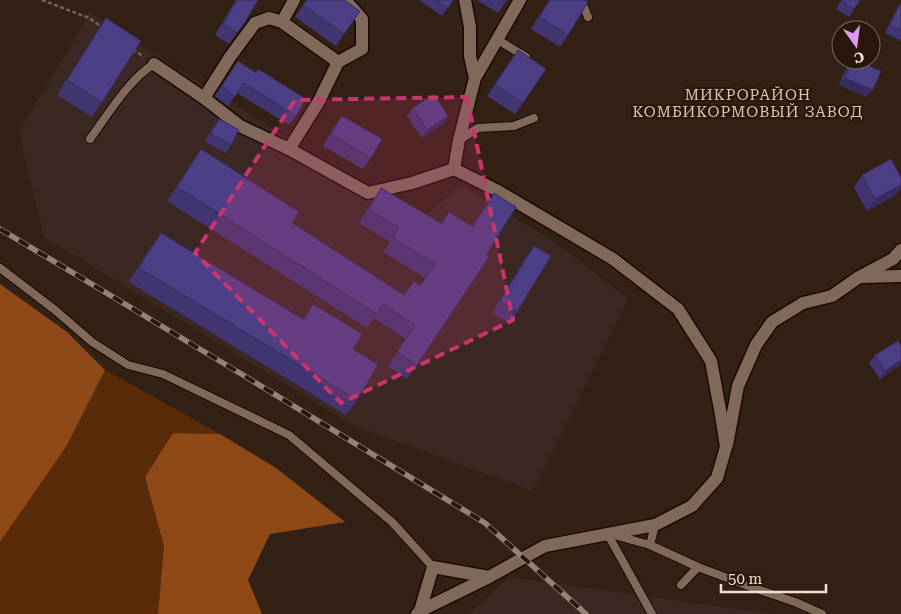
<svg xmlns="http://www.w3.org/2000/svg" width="901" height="614" font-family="'Roboto Serif',serif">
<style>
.industrial{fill:#3b2823}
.green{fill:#5a2b09}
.forest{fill:#8f4917}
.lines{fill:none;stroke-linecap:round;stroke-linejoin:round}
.service-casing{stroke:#1b0a02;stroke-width:10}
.minor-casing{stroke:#1b0a02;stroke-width:15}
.tertiary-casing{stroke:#1b0a02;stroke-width:15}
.path{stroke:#746358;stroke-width:2.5;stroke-dasharray:4 2.5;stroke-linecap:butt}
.service{stroke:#80685b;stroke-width:8}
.minor{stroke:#80685b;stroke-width:12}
.tertiary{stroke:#80685b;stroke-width:12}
.rail-casing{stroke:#928278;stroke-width:5.5}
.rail{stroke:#2a170c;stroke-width:4;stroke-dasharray:11;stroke-linecap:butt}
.wall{fill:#423672}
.shaded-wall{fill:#362c5d}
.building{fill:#4d3f85;stroke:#362c5d}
.marked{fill:#c9366e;fill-opacity:0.2;stroke:#c9366e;stroke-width:4;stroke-dasharray:10 6;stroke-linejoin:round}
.labels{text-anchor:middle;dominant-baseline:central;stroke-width:4.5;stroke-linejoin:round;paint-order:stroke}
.neighbourhood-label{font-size:15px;letter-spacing:1px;fill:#dec4b5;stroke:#2a170c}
</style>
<rect width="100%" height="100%" fill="#342115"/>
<path class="industrial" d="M90,13L419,221L461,185L558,244L628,299L533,491L354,426L44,237L19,131Z
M509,577L772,614H469Z"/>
<path class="green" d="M105,370L220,434L173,433L145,477L164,546L158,614H0V542L66,447Z"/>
<path class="forest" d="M0,284L67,332L105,370L66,447L0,542Z
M173,433L220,434L276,468L345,522L270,534L248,580L262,614H158L164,546L145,477Z"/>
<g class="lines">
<g class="service-casing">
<path id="service" d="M575,0L584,7L588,17
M498,40L526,57
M90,139C107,116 129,79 154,64
M459,140L478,128L514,126L534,118
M0,268L55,310L92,342L128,365L163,374L289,435L392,522L433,567
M607,533L652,614
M614,535L650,545L698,567L751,587L795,602L822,614
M650,545L655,525
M681,585L698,567"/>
</g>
<g class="minor-casing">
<path id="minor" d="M294,0L282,22L338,62
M465,0L470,27V56L475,78
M154,64L204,98L240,126L289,149L368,193L412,183L454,169L459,140L475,78L520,0
M204,98L230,57L255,23L269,18L282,22
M289,149L319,101L338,62L362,49V19L345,0
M861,277L901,276
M727,445L738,386L756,345L772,322L803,303L832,296L859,277L893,259L901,250
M420,611L433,567L489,577"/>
</g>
<g class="tertiary-casing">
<path id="tertiary" d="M417,614L420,611L489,577L545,546L655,525L692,506L717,478L726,447L721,415L711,361L678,309L613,259L496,190L454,169"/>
</g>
<path class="path" d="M42,0L89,18L102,27
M133,49L144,57"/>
<use href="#service" class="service"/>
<use href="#minor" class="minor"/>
<use href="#tertiary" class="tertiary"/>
<g class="rail-casing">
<path id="rail" d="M0,229L238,372L485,523L586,614"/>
</g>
<use href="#rail" class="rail"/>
</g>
<path class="wall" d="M236,0H258L245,22L229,44L215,35Z
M307,0L360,11L336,46L295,17Z
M419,0H453L442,16Z
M477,0H507L498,13Z
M549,0H585L568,35L560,47L531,29Z
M842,0H860L849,17L836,9Z
M900,4H901V41L885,33L895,12Z
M106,18L102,102L92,117L57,95L96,33Z
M518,50L546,69L515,114L487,96Z
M852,60L867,97L839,85L847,67Z
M238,61L296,116L289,125L237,93L228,106L215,96Z
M413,108L448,116L443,124L422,138L407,116Z
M342,116L371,158L363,169L323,146L334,127Z
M219,119L231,145L226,153L205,142L213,127Z
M201,149L292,223L404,295L414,281L420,285L425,278L383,252L390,242L359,223L372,202L381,188L441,224L449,212L472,226L494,193L417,365L407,379L388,366L406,339L374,318L367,328L167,201Z
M862,175L896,195L867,211L854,187Z
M161,233L303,319L313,304L353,349L357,400L346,415L129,282L150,248Z
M534,246L517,312L509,323L492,313L526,257Z
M901,346V364L880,379L869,363L875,355Z"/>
<path class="shaded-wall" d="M845,78L873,90L867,97L839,85Z
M448,116L443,124L422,138L427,130Z
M901,185V188L896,195L867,211L875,199Z
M901,360V364L880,379L885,371Z"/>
<path class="building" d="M237,0H258L245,22L237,33L223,24Z
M307,0H344L360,11L344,34L303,5Z
M436,0H453L448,8Z
M550,0H585L588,2L568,35L539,17Z
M842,0H860L854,9L842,1Z
M900,4H901V30L890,25Z
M106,18L141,41L102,102L67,80Z
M518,50L546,69L523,103L495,84Z
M852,60H855L881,71L873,90L845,78Z
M238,61L256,73L258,69L306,99L296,116L244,83L235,97L222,86Z
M434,94L448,116L427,130L413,108Z
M342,116L382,139L371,158L331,134Z
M219,119L239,130L231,145L211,134Z
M201,149L299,212L292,223L404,295L414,281L420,286L435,264L393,238L399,228L369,209L381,188L442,224L449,212L473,227L494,193L516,207L486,255L489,257L417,365L397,352L415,325L383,304L377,314L177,187Z
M891,159L901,178V185L875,199L862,175Z
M161,233L304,320L313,304L362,334L353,349L378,365L357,400L139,268Z
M534,246L551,256L517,312L500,301Z
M898,341L901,346V360L885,371L875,355Z"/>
<path class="marked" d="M467,97L513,320L341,403L195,253L295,100Z"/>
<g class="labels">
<g class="neighbourhood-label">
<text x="748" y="95">МИКРОРАЙОН<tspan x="748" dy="17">КОМБИКОРМОВЫЙ ЗАВОД</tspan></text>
</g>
</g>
<g transform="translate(856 45) rotate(166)"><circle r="24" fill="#2a170c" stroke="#79685e"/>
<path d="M0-4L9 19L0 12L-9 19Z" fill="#da9af6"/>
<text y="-8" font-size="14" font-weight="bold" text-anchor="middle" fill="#efe1da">С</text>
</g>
<path d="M721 584v8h105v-8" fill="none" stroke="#efe1da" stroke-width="2.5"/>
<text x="728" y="584" font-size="15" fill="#efe1da" stroke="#2a170c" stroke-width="4" paint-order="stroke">50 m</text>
</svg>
